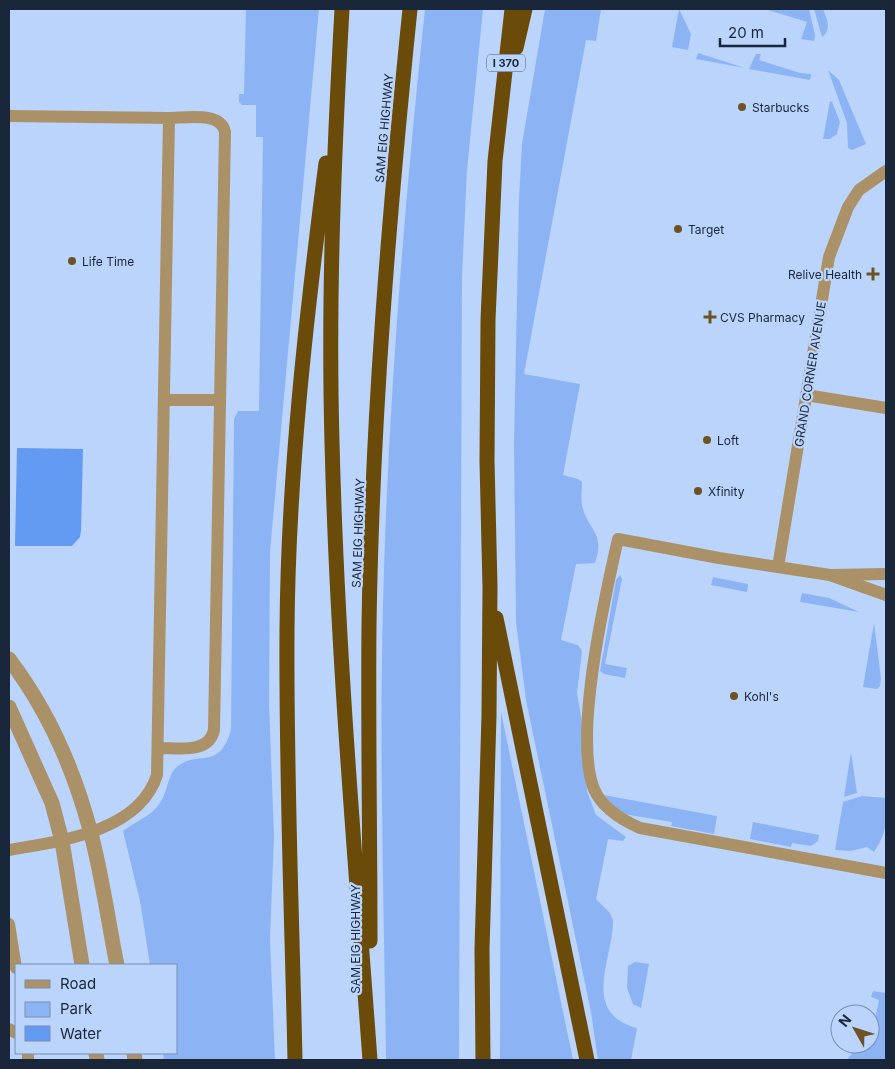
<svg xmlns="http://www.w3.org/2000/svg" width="895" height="1069" font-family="Inter,sans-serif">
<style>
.green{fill:#8cb4f5}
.water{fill:#639af2}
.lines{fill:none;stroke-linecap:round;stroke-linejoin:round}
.lane{stroke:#ab9168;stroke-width:12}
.street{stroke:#ab9168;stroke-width:15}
.highway{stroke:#6a4b09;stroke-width:15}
.poi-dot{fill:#6d5324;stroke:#bad4fc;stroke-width:2}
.labels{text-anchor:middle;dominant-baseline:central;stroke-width:4.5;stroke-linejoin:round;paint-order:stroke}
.shield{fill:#bad4fc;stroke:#4a5a74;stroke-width:1}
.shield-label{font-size:11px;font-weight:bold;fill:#1a2639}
.poi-label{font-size:12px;fill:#1a2639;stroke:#bad4fc;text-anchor:start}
.street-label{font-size:12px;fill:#1a2639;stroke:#bad4fc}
</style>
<rect width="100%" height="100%" fill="#bad4fc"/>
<path class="green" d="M246,9H319L270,552L269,703L274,836L270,939L275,1060H164L163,1053H176V965H150L140,901L123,831C136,821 150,817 160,803C168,792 167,775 178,766C199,750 219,771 231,730L234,419L238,411H259L263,137H256V105H242L239,102V94H244Z
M425,9H483L467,170L462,276L459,1060H386C384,909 379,757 383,605C388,406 404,207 425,9Z
M545,9H601L596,41L586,40L524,374L580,384L563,475L578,479L582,482C582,491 580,500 583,509C590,532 605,533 595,563L576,564L561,640L578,645L582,651L577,693L582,722L584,771L588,794L596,815L626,837L623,841L608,839L596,899L610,913L613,920C614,957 579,1013 637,1028L631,1060H598L591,1012L526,700L516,622L514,444L519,199L522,144Z
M679,9L691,34L688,50L672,47Z
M765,9H809L815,35L814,41L801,39L807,22Z
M814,9H823C827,19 832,29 822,37Z
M698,53L745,68L696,59Z
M756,54H761L759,60L800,73L811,74L810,80L749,69Z
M828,70L839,80L866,144L852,150L848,148L847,123Z
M830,101L832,102L840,122L837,134L830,139H823Z
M620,575L622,579L605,664L627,668L625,678L604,674L600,671L616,580Z
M713,577L748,584L747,592L711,585Z
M802,593L829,598L859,612L800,602Z
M874,623L881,679L880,686L877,689L863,687Z
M501,712L573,1060H500Z
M851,752L857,793L844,797Z
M604,795L717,816L714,834L671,826L672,822L617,813Z
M862,796L886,798C886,824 888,830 874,852L867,847L851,851L835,850L843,802Z
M753,822L819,835L818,841L811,846L792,843L791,847L750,839Z
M635,962L649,964L641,1008L633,1004L627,988L628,966Z
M873,991L886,993V1060H847L859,1044H870L879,1000L871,997Z"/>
<path class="water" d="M17,448L83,449L81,531L80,537L72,546H15Z"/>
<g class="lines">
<path class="lane" d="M9,116L169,118
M806,395L886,408
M165,400H220
M778,567L829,257L848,207L859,190L886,171
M886,574L830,575L886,595
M830,575L719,558L618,539C605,596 573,737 594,789C602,808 622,820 640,828L886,873
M9,850C60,841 139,832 157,775L169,118C185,118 221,111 225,132L214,730C209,754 178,748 160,748
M9,924L16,968
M9,1029L16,1033
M28,1060V1053"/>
<path class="street" d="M9,659C47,709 74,770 90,830C102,874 108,921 117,965
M9,707L52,803L62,841L82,965
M96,1053L97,1060
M134,1053L135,1060"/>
<path class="highway" d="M342,9C334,153 328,298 332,442C337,649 355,855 370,1060
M516,48L525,9
M496,618L587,1060
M370,941C370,836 368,731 369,626C372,420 389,214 410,9
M295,1060C292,917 286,774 287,631C288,475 306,318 326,163
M483,1060L482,949L489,716L490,587L487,461L488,320L495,161L512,9"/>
</g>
<g class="poi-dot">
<circle cx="742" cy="107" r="5"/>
<circle cx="678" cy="229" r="5"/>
<circle cx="72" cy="261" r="5"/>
<path d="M870.5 266.5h5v5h5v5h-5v5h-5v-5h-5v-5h5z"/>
<path d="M707.5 309.5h5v5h5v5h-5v5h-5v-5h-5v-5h5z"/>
<circle cx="707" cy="440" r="5"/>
<circle cx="698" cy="491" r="5"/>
<circle cx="734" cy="696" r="5"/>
</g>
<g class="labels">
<rect class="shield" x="487" y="54.5" width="38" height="17" rx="4"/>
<g class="shield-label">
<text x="506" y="63">I 370</text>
</g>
<g class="poi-label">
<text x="752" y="107">Starbucks</text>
<text x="688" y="229">Target</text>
<text x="82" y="261">Life Time</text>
<text x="862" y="274" text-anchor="end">Relive Health</text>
<text x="720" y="317">CVS Pharmacy</text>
<text x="717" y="440">Loft</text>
<text x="708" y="491">Xfinity</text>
<text x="744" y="696">Kohl's</text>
</g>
<g class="street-label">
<text transform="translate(384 128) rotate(-85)">SAM EIG HIGHWAY</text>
<text transform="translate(810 374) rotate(-81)">GRAND CORNER AVENUE</text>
<text transform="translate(358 533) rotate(-88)">SAM EIG HIGHWAY</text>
<text transform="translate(355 939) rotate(-90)">SAM EIG HIGHWAY</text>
</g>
</g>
<rect width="895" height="1069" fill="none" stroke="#1a2639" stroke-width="20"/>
<rect x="15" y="964" width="162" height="90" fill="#bad4fc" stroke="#7a8eae"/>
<rect x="25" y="980" width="25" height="8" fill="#ab9168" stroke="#7a8eae"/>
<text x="60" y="989" font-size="15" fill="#1a2639">Road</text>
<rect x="25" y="1002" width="25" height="15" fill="#8cb4f5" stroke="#7a8eae"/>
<text x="60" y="1014" font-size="15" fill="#1a2639">Park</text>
<rect x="25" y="1026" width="25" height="15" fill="#639af2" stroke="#7a8eae"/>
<text x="60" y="1039" font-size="15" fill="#1a2639">Water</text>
<g transform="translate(855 1029) rotate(309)"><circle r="24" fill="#bad4fc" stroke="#7a8eae"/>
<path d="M0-4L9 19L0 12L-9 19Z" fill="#6d5324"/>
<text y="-8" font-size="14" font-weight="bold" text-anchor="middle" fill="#1a2639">N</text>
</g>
<path d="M720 38v8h65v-8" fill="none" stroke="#1a2639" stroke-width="2.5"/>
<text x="728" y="38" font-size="15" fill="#1a2639" stroke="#bad4fc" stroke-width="4" paint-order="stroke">20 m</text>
</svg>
